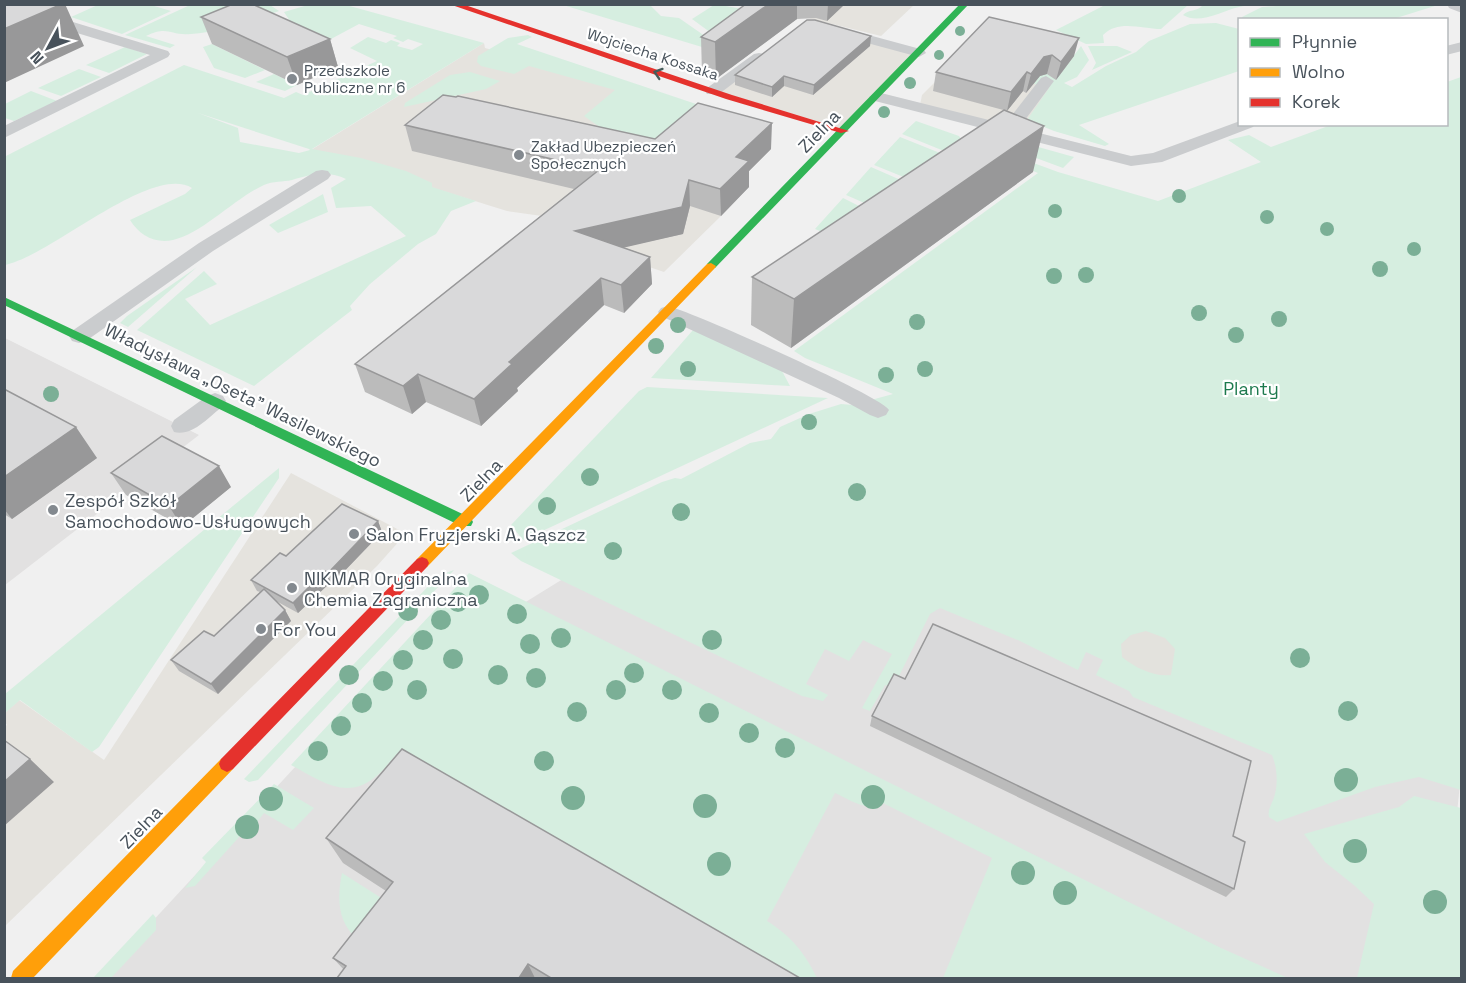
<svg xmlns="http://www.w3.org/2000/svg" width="1466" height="983" font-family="'Space Grotesk',sans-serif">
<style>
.commercial{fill:#e5e3de}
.education{fill:#e2e1e1}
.green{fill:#d6eee0;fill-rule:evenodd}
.sand{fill:#e3e2dd}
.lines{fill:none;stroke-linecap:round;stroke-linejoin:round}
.lane{fill:#caccce;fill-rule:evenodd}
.street{fill:#caccce;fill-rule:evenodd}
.fast{fill:#30b455;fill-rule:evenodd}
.slow{fill:#ff9f0a;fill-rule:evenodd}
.jam{fill:#e5322d;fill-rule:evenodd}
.tree{fill:#7baf96}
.wall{fill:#bbb}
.shaded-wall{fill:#989899}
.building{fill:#d9d9da;stroke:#989899;stroke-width:1.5}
.oneway{stroke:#465c5a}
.poi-dot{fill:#83898f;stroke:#fff;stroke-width:2}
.labels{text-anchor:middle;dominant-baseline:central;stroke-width:4.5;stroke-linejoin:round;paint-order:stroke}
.far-street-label{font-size:15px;fill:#48525b;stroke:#fff}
.far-poi-label{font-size:15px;fill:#48525b;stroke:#fff;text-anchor:start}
.street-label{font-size:18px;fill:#48525b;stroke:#fff}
.park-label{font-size:18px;fill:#1c794d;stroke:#fff}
.poi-label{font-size:18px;fill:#48525b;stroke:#fff;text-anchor:start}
</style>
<rect width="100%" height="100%" fill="#f0f0f0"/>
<path class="commercial" d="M911,4L914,5L881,36L755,5Z
M805,25L916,53L843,129L717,91Z
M484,43L485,48L717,112L721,216L664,272L573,241L592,223L507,211L311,150Z
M959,58L1057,82L1019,130L920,105L922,95Z
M291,473L401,531L402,538L377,566L5,926L4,727L7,725L5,722V713L19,700L104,760Z"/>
<path class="education" d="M5,338L199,435L5,585Z
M839,408L1461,774L1440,978H100L466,582L516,608Z"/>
<path class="green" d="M100,4L151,5L171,11L122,34L71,17Z
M1302,4H1438V5L1393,19L1244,20L1242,17L1262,7Z
M190,5H270L279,11C251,21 221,32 191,34C169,36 169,25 146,36L175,45L170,48L125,35Z
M308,5H346L484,43L312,149L361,158L406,171L432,183V187L476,201L451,211L436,234L418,244L370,284L350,306L352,310L254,386L137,330L204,271L217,284L185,299L210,325L406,236L371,206L336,208L331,188L346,179C329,170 309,175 292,180C283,182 273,181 264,185C235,198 202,234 173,240C155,244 139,235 130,220L185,194L192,188C152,163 52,255 5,265L4,157L184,65L284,98L296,92L303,95L377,61L350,48L368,37L386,43L391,40L400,43L397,46L412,50L423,44L408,39L403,42L393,38L397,36L359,24L331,39L290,21L284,12ZM198,113L309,149L310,150L299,153L240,142L238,128Z
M563,5H650L661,16L679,18L735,57Z
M714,5H720L777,15L744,57L692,19Z
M1105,5H1188L1161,29C1143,29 1118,19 1103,35L1104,43L1086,44L1056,30Z
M1203,5V4L1263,5C1255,5 1247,5 1239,7C1222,11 1199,25 1183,15C1188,9 1197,12 1203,5Z
M1216,23L1239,29V71L1079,125L1109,144L1105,146L1054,131L1027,120L1049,88L1034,84L1038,77L971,52L1061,73L1081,46L1089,60L1077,77L1064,83L1072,87L1106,66L1136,52L1149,41L1190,24Z
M528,35L532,37L517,44L711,109L648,161L584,116L615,90L529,66L514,74L481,66L477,62L478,56L508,38Z
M212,44L265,70L245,78L214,68L203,47Z
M1088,46H1117L1132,52L1092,70L1096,63Z
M125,47L147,54L109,73L86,65Z
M79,69L101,77L61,96L38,88Z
M470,72L500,81L486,89L404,107L405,103L450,75Z
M274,74L297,85L285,91L256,82Z
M1461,77V790L1419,777L1375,787L1277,822L1269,817C1267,809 1273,803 1275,794C1278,782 1277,767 1272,755L1133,697L1129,691L1096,675L1103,660L1086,652L1078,670L1020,641L940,608L930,614L893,688L885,685L870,711L862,708L892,654L863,640L849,661L825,649L806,684L828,695L823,701L802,696L521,561L511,553L662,482L675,478L681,479L750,443L771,439L780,427L809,414L841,404L853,405L893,394L805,358L794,351L1038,173L993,154L980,143L1058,172L1158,201L1261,162L1228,140L1249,135L1271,147L1331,125L1446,124L1447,82Z
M31,91L57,101L14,121L5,118V104Z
M916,121L959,136L961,139L944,151L902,134Z
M988,133L1074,157L1063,168L983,138Z
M900,137L940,153L906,178L874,165Z
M871,167L903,181L869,205L846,195Z
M323,194L328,212L278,233L269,225Z
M843,198L863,208L827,234L815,229Z
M197,267L128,327L120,323L127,316Z
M693,330L782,371L790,386L651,378Z
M647,387L828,398L523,540L511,525L639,391Z
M279,468V478L99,747L92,752L20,700L5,713V694Z
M454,570L258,780L249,782L244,779L438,576Z
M469,573L1221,948L1288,978H943L992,858L881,802C867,813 849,799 835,793L767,921C791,936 805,953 817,978H778L397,754C389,762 383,772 374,778C345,801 318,779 291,765Z
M274,784L314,808L293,830L264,813C257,821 255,830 247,838L240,836L195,886L185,888L206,862L202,858Z
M1414,796L1461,808V978H1357L1374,904L1355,886L1325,862L1304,834L1399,807Z
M342,873L408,915L358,940C337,922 337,898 342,873Z
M153,914L156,918V930L111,978H93Z"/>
<path class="sand" d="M1146,631L1165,638L1175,649L1171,675C1153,677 1136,668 1122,657L1121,644L1131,635Z"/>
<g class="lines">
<path class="lane" d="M4,4H14L168,51L170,54L168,57L4,138V126L150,55L4,11Z
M839,27L924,50L926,53L919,57L834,34L832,31Z
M1462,42V51L1446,55V46Z
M759,53L764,54L766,57L764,60L719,94H707L705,91L707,88L754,54Z
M1046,76L1054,81L1019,128L1131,156L1153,153L1240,121V124H1255L1253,127L1162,162L1131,166L871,100L869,97L877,92L1005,124L1041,78Z
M322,170L328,171L331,175L328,179L213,251L86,341L79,343L72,341L69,336L72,331L199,243L316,171Z
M668,306C693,312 881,396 889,410L886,415L878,418L870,415L839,398L661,316L658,312L661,308Z
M215,393L223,396L226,401L223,406C209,417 192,437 174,432L171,426L174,420L207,396Z"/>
<path class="street" d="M1447,4H1462V13L1449,8Z"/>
<path class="fast" d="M960,4H969L715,268H707V264Z
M4,297L471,518L473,522L471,526H461L4,305Z"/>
<path class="slow" d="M711,263L716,266L715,268L427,567H417L415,563L417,559L707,264Z
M227,756L233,759L235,764L233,769L33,978H11L13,971L221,759Z"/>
<path class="jam" d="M449,4H462L732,95L849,131L841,133L726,99Z
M422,557L427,559L429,563L427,567L233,769L227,772L221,769L219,764L221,759L417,559Z"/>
</g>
<g class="tree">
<circle cx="960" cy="31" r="5"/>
<circle cx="939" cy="55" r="5"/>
<circle cx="910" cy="83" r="6"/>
<circle cx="884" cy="112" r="6"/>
<circle cx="1179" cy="196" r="7"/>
<circle cx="1055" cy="211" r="7"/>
<circle cx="1267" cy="217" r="7"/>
<circle cx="1327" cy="229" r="7"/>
<circle cx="1414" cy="249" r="7"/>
<circle cx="1380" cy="269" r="8"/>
<circle cx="1086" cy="275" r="8"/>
<circle cx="1054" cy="276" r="8"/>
<circle cx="1199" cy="313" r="8"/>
<circle cx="1279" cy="319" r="8"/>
<circle cx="917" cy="322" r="8"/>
<circle cx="678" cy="325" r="8"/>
<circle cx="1236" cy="335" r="8"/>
<circle cx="656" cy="346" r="8"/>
<circle cx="688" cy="369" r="8"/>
<circle cx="925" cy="369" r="8"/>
<circle cx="886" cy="375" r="8"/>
<circle cx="51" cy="394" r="8"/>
<circle cx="809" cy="422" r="8"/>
<circle cx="590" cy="477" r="9"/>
<circle cx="857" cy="492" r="9"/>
<circle cx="547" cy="506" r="9"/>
<circle cx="681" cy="512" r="9"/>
<circle cx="613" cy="551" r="9"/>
<circle cx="479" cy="595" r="10"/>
<circle cx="458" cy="602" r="10"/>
<circle cx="408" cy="611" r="10"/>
<circle cx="517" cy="614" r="10"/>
<circle cx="441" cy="620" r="10"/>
<circle cx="561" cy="638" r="10"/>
<circle cx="423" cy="640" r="10"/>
<circle cx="712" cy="640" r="10"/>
<circle cx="530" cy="644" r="10"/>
<circle cx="1300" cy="658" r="10"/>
<circle cx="453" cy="659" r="10"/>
<circle cx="403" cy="660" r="10"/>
<circle cx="634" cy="673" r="10"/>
<circle cx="349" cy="675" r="10"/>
<circle cx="498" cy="675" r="10"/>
<circle cx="536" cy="678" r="10"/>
<circle cx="383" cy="681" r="10"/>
<circle cx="417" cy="690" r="10"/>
<circle cx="616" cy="690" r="10"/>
<circle cx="672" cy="690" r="10"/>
<circle cx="362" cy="703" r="10"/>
<circle cx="1348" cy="711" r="10"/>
<circle cx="577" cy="712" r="10"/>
<circle cx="709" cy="713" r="10"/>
<circle cx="341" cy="726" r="10"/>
<circle cx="749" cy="733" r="10"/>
<circle cx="785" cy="748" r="10"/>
<circle cx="318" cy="751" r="10"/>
<circle cx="544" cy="761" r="10"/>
<circle cx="1346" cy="780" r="12"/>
<circle cx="873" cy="797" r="12"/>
<circle cx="573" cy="798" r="12"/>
<circle cx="271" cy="799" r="12"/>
<circle cx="705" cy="806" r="12"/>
<circle cx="247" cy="827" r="12"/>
<circle cx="1355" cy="851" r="12"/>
<circle cx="719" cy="864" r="12"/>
<circle cx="1023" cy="873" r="12"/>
<circle cx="1065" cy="893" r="12"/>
<circle cx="1435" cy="902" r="12"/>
</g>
<path class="wall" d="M746,4H845L827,21L816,18L797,19L716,79L702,74L701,37Z
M201,17L330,39L338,67L297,85L212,44Z
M989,17L1074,56L1056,80L1047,74L1040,76L1026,93L1023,91L1007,111L933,91L936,72Z
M871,36L870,46L813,95L784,86L772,97L735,85V75Z
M405,125L655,139L771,149L749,171V187L721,216L690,206L683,234L623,247L650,257L652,284L624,313L604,305L517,388L518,391L481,426L426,402L412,414L365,392L355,364L574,189L412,151Z
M1033,172L791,348L751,325L752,277Z
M4,389L97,458L12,519L4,514Z
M111,473L231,487L182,527L126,495Z
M378,521L382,532L333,583L331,582L298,613L276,601L285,610L291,621L218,694L179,671L171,660L214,636L260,592L257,591L251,580Z
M872,716L1233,836L1234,889L1226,897L870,726Z
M326,838L800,978H337L344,970L333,958L386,891L343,863Z"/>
<path class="shaded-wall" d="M62,4H65L84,46L4,83V29Z
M769,4H797V19L716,79L715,42Z
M828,4H845L827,21Z
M871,36L870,46L813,95L814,85Z
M1079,38L1074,56L1056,80L1061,62Z
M330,39L338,67L297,85L287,57Z
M1052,55L1047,74L1040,76L1026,93L1031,74L1044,57Z
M1027,72L1023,91L1007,111L1011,92Z
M784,76V86L772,97V87Z
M772,123L771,149L749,171V187L721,216L720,189L736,157Z
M1044,126L1033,172L791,348L794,299Z
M689,180L690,206L683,234L579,258L575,231Z
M650,257L652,284L624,313L621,285Z
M601,278L604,305L517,388L518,391L481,426L474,399L509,362Z
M418,374L426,402L412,414L403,386Z
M76,427L97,458L12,519L4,509V477Z
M219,466L231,487L182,527L169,506Z
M378,521L382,532L333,583L328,573Z
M325,571L331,582L298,613L293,603Z
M285,610L291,621L218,694L211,684Z
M30,759L54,782L4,826V782Z
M528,964L535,978H519Z"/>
<path class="building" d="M4,4H62L4,29Z
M233,4H252L330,39L287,57L201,17Z
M746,4H769L715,42L701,37Z
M989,17L1079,38L1061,62L1052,55L1044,57L1031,74L1027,72L1011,92L936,72Z
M807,20H815L871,36L814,85L784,76L772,87L735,75Z
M443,95L456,97L458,96L655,139L698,103L772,123L736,157L749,161L720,189L689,180L682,207L575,231L650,257L621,285L601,278L509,362L512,364L474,399L418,374L403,386L355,364L599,170L405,125Z
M1004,110L1044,126L794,299L752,277Z
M4,389L76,427L4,477Z
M162,436L219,466L169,506L111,473Z
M342,504L378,521L328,573L325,571L293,603L251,580L280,553L286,556Z
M264,589L285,610L211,684L171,660L204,631L214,636Z
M933,624L1251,761L1233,836L1245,842L1234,889L872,716L894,674L905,679Z
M4,740L30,759L4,782Z
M402,749L800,978H551L528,964L519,978H337L346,966L333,958L393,882L326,838Z"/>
<defs><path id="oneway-chevron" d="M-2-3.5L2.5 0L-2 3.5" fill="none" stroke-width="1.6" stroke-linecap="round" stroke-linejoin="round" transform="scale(1.5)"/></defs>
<use class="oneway" href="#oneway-chevron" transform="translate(658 73) rotate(-162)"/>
<g class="poi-dot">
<circle cx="292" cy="79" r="6"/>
<circle cx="519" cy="155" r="6"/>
<circle cx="53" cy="510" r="6"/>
<circle cx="354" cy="534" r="6"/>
<circle cx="292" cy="588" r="6"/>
<circle cx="261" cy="629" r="6"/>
</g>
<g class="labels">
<g class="far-street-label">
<text transform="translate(653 54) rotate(18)">Wojciecha Kossaka</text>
</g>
<g class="far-poi-label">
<text x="304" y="70">Przedszkole<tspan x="304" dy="17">Publiczne nr 6</tspan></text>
<text x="531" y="146">Zakład Ubezpieczeń<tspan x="531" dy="17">Społecznych</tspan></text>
</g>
<g class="street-label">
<text transform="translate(819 131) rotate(-46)">Zielna</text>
<text transform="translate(243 395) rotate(26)">Władysława „Oseta” Wasilewskiego</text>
<text transform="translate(481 480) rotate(-46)">Zielna</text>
<text transform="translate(141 827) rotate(-46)">Zielna</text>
</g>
<g class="park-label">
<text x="1251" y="388">Planty</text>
</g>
<g class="poi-label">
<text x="65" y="500">Zespół Szkół<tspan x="65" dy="21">Samochodowo-Usługowych</tspan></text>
<text x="366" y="534">Salon Fryzjerski A. Gąszcz</text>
<text x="304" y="578">NIKMAR Oryginalna<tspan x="304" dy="21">Chemia Zagraniczna</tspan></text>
<text x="273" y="629">For You</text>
</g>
</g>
<rect width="1466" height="983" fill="none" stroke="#48525b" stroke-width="12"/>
<rect x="1238" y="18" width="210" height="108" fill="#ffffff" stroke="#b6babd" stroke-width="1.5"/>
<rect x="1250" y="38" width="30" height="9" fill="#30b455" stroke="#b6babd" stroke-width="1.5"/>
<text x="1292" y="48" font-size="18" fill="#48525b">Płynnie</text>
<rect x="1250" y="68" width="30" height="9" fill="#ff9f0a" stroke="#b6babd" stroke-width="1.5"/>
<text x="1292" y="78" font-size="18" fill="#48525b">Wolno</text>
<rect x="1250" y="98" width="30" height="9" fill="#e5322d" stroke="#b6babd" stroke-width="1.5"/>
<text x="1292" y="108" font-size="18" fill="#48525b">Korek</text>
<g transform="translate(48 48) rotate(229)" stroke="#ffffff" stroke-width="4.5" paint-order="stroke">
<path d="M0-4.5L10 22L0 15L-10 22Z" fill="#48525b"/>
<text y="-9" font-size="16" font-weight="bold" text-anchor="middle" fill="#48525b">N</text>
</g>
</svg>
